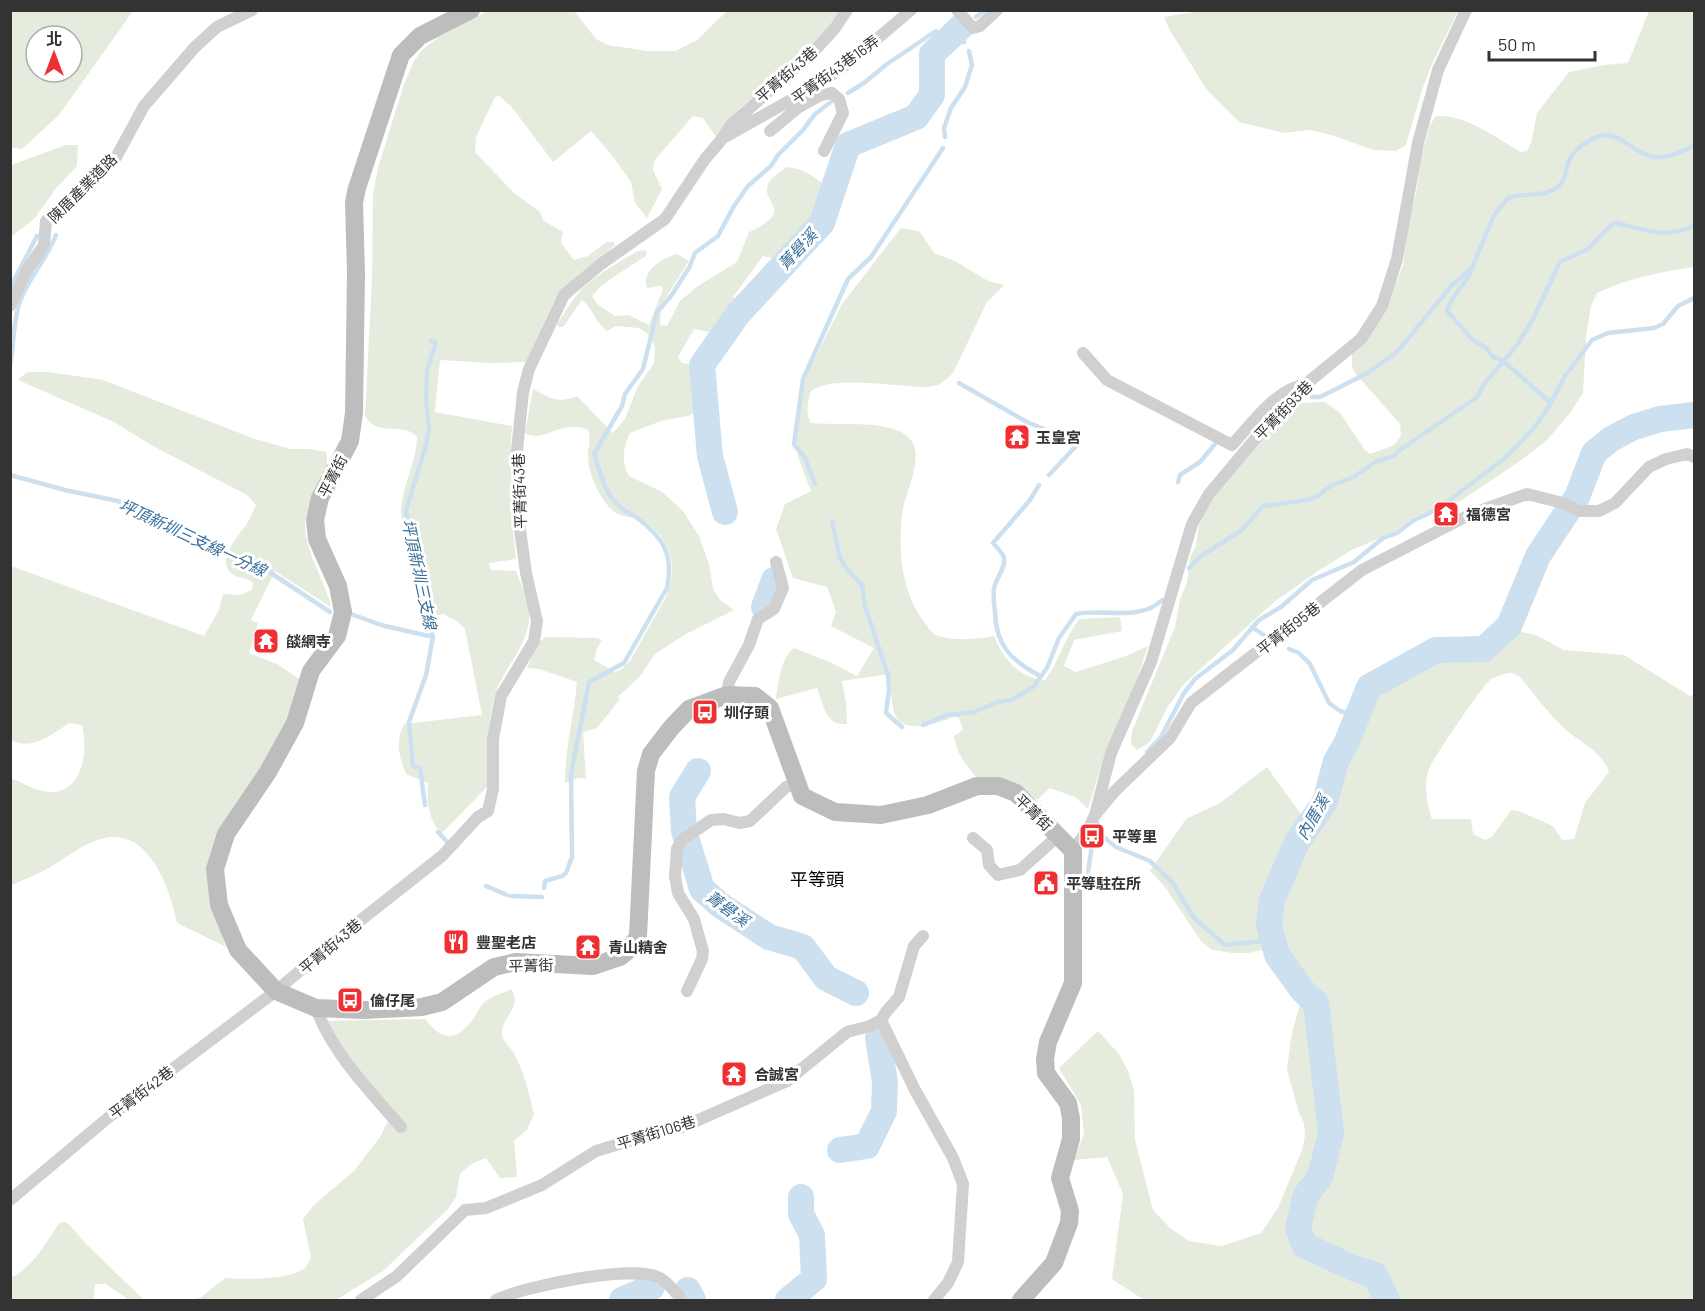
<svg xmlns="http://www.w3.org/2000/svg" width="1705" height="1311" font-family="Barlow,'Noto Sans TC',sans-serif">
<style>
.green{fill:#e5ecde;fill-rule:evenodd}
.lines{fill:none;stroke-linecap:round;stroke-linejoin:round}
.stream{stroke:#cde0ef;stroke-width:4.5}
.river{stroke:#cde0ef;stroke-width:26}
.street{stroke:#d0d0d0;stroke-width:12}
.secondary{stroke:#bdbdbd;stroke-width:18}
.labels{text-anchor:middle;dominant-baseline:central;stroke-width:6;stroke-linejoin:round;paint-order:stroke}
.street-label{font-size:15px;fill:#333;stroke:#fff}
.poi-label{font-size:15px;font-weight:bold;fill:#333;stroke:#fff;text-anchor:start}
.water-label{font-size:16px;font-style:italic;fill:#3a709b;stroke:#fff}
.quarter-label{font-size:18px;fill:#000;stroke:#fff}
</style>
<rect width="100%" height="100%" fill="#fff"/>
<path class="green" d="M10,11H133L59,115L22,149L11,147ZM36,36H72V72H36Z
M487,11H574L596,39L607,45L648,51H675L697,40L727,11H840L820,38L739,109L717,138L703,118L693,116L654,161L653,170L662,189L647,218L635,203L631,182L611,154L591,131L553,162L511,106L498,95L494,99L476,137L475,152L514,193L540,212L544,221L563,232L561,243L574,260L588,256L606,242H613L615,245L555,299L526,362L492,363L440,360L435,412L512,426C509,471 511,514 516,559L489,563L491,570L516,571C520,582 526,594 528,605C536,639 504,665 495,695C487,719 489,761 487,787L442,833C429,824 426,798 428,783L406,774C399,757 395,741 404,724L482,715L465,629L457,621L443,614L436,616L431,599L423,601C419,586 417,570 412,555C407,540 400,525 401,509C403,484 417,461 417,436C413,434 409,430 404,430C389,427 374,432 365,416L372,280L373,194L378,168L404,84L414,61L422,50L439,37Z
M1199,11V10L1458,11L1432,64L1422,90L1406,145L1396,151L1374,150L1331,135L1310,130L1284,133L1239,122L1207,90L1169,29L1164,17Z
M1649,11H1694V267C1661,272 1628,278 1597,293L1591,306L1586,337L1583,393L1570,413L1547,440L1520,461L1462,500L1414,517L1394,532L1352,550L1321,569L1274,602L1184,684L1167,708L1150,742L1137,750L1131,744L1132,731L1175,627L1180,599L1187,583L1190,557L1196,546L1198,530L1201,518L1223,484L1278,420L1298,403L1325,402L1340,413L1365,450L1370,454L1394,445L1401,436L1400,424L1355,373L1352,367V353L1386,308L1403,265L1410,214L1416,194L1421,158L1430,125L1436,116C1466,114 1495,137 1521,152L1527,151L1532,140L1537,113L1569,72L1604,65L1628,63Z
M66,145H78L77,166L56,188L35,218L11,237V167L14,164Z
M786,167C803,168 813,176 826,186C827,216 803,239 784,259H776L763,256L733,297L742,301L743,305L735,313L721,334L694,329L678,357L682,363L690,364L692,370L695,408L693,413L688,416L661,421L630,433C623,446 621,463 629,476L662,492L683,511L699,536L709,564L713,589L720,600L734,610L686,634L655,654L641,675L618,697L620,699L597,728L583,732L586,779L578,778L565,783C565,749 574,715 577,682L539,669L527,668L537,643L546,637L597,638L602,640L597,649L594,660L615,672L622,669L630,661L666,597C676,572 674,548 654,529C651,526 647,522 643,521C631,516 619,518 609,507C597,493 587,471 588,452C589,444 591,438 588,430C563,418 543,444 525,433L533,389C551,398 557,404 577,396L613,433L625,419L637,388L654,363L655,347L648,334L639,328L616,326L607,331C593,320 595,311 582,300L563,327H559L557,324C565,312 573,299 582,289C598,273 619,262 638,251L645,250L647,252L646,256L618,274L601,286L592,296L597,304L615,316L629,315L649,325L663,289L661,286L647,288C641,270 663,258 677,254L689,261L661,305L660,325L667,326L680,301L698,286L737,262L749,232C797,210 760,203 768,184C771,178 780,172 786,167Z
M901,228L919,231L934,253L955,261L988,281L1004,285L987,302L953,373C948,378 944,382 938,385C929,388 918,387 909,386C886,385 829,376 811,391C808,400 805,415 811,423C836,426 884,419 906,435C928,452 906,489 903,509C897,547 901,594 926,624C928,627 931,632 934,634C948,642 979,639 994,636C1004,660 1018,677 1045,680C1059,661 1065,638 1079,619L1120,617L1122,631L1074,640L1064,666L1076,672L1126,656L1148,646L1126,712L1106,750L1088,809L1075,797L1050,788L1037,800L1017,784L980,781C968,768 956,754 954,736L963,730L959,718L954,717C939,722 908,735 896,717C891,709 891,684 889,674L842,681L846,702L847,724C825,726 824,705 817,688L776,699C778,683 780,659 794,648L832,663L857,676L874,648L831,626L836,611L827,587L793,578L776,529L785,504L811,491L798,457L796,440L803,388L807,374L842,304Z
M27,372H49L103,380L255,439L291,449H310L326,452C333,480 304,501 305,527C307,556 325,580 331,607L275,571L251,620L258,623L249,653L277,664L301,680L281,736L246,791L209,895L226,947L177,923C171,890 149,828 105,838C85,842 69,856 52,866C39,874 24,879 11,886V778C23,783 38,792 51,792C84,792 88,749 82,725L69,723C52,735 31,751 11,740V566L204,636L219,610L223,594L240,595L252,590L253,583C246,576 235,579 229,571C218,557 240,534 248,522C251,517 253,511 256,505L247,495L151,445L114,422L18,380Z
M1521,632L1536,635L1564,650L1624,655L1690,696L1694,695V1300H1144L1112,1279L1123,1194L1107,1157L1074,1160L1084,1134L1081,1105L1059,1068L1098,1031L1119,1054L1128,1071L1134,1090L1135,1140L1153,1210L1170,1228L1189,1241L1222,1246L1261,1233L1278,1208L1302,1150L1305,1136L1304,1123L1298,1110L1287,1069L1292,1032L1307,981L1301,966L1288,954L1263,950L1248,953H1232L1212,950L1201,941L1165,887L1150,871L1186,819L1220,803L1267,767L1314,832L1322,816L1338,772L1372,697L1399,677L1436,657L1489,652L1509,636ZM1512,673L1520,677C1535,695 1549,715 1566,730C1582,744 1602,751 1609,772L1585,803L1574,839L1562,840L1553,826L1519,811L1511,810L1492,837L1485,840L1473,834L1471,819H1432C1427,805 1423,784 1429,769C1432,760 1483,685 1490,680C1497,676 1505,673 1512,673Z
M511,989C523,1006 503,1015 502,1032C501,1040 509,1045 513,1052C524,1070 529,1094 534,1114L527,1130L514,1141L517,1177L500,1178L486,1158L473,1163L460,1174L456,1197L448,1209L383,1271L336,1300H190L200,1298L225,1278C244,1279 291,1281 306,1267C308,1264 309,1261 311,1258L303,1219L315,1204L354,1171L380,1137L388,1121L324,1021L425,1019C440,1038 453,1044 471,1022C476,1016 479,1007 485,1002C492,996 503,993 511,989Z
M65,1222L70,1225L84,1242L144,1300H129L106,1284H95L94,1300H11V1278C31,1269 47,1242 59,1223Z"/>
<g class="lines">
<path class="stream" d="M976,17L985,10
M951,25L964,42
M848,93L864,83L887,64L936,31
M945,137L944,128L951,108L965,87L972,65L969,51
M1472,268C1467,285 1451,294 1447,311L1473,340L1487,349L1493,357L1502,360L1551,403
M11,286L37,236
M10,366C14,345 13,321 20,301C29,277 47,259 56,235
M959,383L1025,421L1078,444L1049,475
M1312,397H1320L1344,385L1367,373L1397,352L1453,284L1472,268L1494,215L1508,198C1525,192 1547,199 1561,184C1567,176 1566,166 1570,158C1576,149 1590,138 1600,136C1620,131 1632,152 1650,156C1666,161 1681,151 1694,146
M10,475L65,490L118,501L138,512L159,520L174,530L185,533L268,571L330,612
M1178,482L1180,475L1200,462L1215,444
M815,484L805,458L794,444L803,379L848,279L871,257L943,148
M1039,485L1030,500L993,543C996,547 1003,553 1004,558C1006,568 995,579 994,589C993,596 994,605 995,612C996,646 1011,660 1040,676
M832,521L840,558L846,568L862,585L865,606L888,675L889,690L886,713L902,727
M1189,568L1201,556L1242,530L1263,506L1308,500L1318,496L1332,485L1354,477L1375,462L1394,456L1400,450L1476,398L1485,383L1517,345L1533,319L1560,262L1588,249L1611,225L1616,223C1644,230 1667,239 1694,226
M351,614L381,625L433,637
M1252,627L1268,638
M1289,649L1299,653L1310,664L1329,703L1340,711L1358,716
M923,725L947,715L974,712L998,702L1012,700L1034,686L1047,668L1059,638L1076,614C1102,608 1140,622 1162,600
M1147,752L1161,737L1184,693L1195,679L1233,650L1259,620L1281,607L1312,580L1354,562L1383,538L1397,533L1414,520L1428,514L1443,505L1505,458L1534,428L1551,403L1565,376L1592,340L1608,333L1654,328L1663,324L1678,306L1694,298
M425,805L420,768L413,766L409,722L426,675L433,637L423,601V585L408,527L406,510L426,446L429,428L426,399L427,370L436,343L431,341
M1096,831L1116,847L1150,861L1172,882L1194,918L1225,945L1272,940
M438,832L449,844
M486,886L507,895
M1086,886L1093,838L1098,824
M544,888L545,881L562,876L566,873L572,857L571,774L589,682L624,663L667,588C674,554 663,537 636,517C630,513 622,510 617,504C604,492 600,471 594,454L622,406L625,394L643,369L657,312L671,296L689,268L695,253L718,236L734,206L748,186L771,166L778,155L803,130L815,114L831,102
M511,896L542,897"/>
<path class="river" d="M725,512L710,456L702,365L738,314L822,223L848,145L916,117L932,95V54L961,27
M764,607L774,580
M698,771L682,797L684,831L702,889L720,905L769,937L803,947L826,978L856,993
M840,1150L867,1146L884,1111L885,1082L878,1038
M688,1290L693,1300
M622,1300L652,1287
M788,1300L814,1279L812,1235L801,1214V1197
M1387,1300L1375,1275L1353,1268L1304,1245L1298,1227L1306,1195L1320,1177L1331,1133L1316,1003L1303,991L1277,955L1269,925L1272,900L1297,842L1325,802L1336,761L1346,744L1369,687L1436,650L1484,649L1509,626L1538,556L1577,497L1594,453L1611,439L1634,427L1660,419L1694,415"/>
<path class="street" d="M957,10L973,28L980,26L997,10
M791,102L799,107L821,95L832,93L839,99L843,113L824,151
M770,131L799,107
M723,138L818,85L851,61L911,10
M10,306L27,270L44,245L46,221L114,161L144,106L195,47L217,27L252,10
M1083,353L1107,380L1232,445C1253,422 1275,390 1306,384
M727,695L729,682L749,645L758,619L774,609L783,588L776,562
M1095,815L1111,753L1151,662L1192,524L1209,494L1276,414L1297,396L1306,384L1361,339L1382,306L1397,259L1418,143L1438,70L1466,10
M973,838L987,850L989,865L998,875L1020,870L1058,836
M1073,851L1089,828L1095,815L1115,791L1170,738L1191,703L1362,570L1471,514L1527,494L1563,503L1579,511H1599L1615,503L1649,467L1666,459L1687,454L1694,457
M687,991L702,959L703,951L694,919L678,893L675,876L677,849L682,840L711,820L724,819L739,823L750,821L786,787L798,783
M316,1008C332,1053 370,1091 401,1127
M881,1020L886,1012L899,997L914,946L923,936
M10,1200L109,1117L276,991L352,927L442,856L478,817L488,811L493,789V739L501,696L534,641L537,621L526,573L519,522L516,460L523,392L529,369L564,295L601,264L665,219L705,159L722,139L731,125L817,48L835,28L847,10
M361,1300L397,1276L465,1210L486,1208L542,1185L596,1151L668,1129L680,1128L787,1081L847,1032L870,1026L881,1020L915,1090L953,1158L963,1184L958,1262L948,1283L934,1300
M496,1300C525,1286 629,1265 658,1277C666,1280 673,1290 679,1296"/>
<path class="secondary" d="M471,10L420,36L401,55L357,188L354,202L356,273L354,413L350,441L320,498L315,520L317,539L338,586L343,612L337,636L311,671L295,723L268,772L226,834L215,869L219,905L238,950L276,991L316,1008L364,1010L422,1007L442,1002L494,967L516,962L593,966L620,957L630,949L638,936L646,771L651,754L671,728L689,709L727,695L755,696L770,708L802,796L835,812L881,815L928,805L977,786H998L1016,793L1073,851V983L1048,1042L1045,1059L1046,1073L1068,1103L1071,1118V1139L1060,1178L1070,1211L1069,1223L1054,1263L1021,1300"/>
</g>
<defs>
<g id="temple-square" transform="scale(1.35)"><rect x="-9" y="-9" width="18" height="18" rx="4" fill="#ee3033" stroke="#fff"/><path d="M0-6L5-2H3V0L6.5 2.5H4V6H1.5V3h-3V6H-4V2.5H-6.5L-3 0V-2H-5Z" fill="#fff"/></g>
<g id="bus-square" transform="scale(1.35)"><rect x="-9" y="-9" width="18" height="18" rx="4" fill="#ee3033" stroke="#fff"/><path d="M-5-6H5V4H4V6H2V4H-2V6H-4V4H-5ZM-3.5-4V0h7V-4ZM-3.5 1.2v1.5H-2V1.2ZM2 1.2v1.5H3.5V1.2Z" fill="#fff"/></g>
<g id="civic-square" transform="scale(1.35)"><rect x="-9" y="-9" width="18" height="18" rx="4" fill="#ee3033" stroke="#fff"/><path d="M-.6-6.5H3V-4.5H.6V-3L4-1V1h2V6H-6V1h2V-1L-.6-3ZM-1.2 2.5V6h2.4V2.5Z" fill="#fff"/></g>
<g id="restaurant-square" transform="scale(1.35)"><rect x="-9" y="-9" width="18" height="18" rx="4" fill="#ee3033" stroke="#fff"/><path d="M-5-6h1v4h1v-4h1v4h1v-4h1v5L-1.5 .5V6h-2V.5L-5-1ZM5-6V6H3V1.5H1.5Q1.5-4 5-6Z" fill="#fff"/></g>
</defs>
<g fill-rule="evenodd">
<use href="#temple-square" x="1017" y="437"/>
<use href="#temple-square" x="1446" y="514"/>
<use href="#temple-square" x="266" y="641"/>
<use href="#bus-square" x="705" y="712"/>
<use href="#bus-square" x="1092" y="836"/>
<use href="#civic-square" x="1046" y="883"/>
<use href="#restaurant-square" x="456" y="942"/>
<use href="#temple-square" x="588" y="947"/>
<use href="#bus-square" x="350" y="1000"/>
<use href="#temple-square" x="734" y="1074"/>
</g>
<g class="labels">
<g class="street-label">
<text transform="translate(835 69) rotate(-36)">平菁街43巷16弄</text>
<text transform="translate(786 74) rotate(-41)">平菁街43巷</text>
<text transform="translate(82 188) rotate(-45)">陳厝產業道路</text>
<text transform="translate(1283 410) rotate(-46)">平菁街93巷</text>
<text transform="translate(332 476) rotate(-63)">平菁街</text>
<text transform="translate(519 491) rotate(-92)">平菁街43巷</text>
<text transform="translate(1288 628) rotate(-38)">平菁街95巷</text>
<text transform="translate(1034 812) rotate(44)">平菁街</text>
<text transform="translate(330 946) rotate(-40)">平菁街43巷</text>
<text transform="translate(531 965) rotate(-1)">平菁街</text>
<text transform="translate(141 1092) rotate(-37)">平菁街42巷</text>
<text transform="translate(656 1132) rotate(-17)">平菁街106巷</text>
</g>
<g class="poi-label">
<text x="1036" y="437">玉皇宮</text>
<text x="1466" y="514">福德宮</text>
<text x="286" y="641">燄網寺</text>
<text x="724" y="712">圳仔頭</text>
<text x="1112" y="836">平等里</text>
<text x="1066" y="883">平等駐在所</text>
<text x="476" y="942">豐聖老店</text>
<text x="608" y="947">青山精舍</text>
<text x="370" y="1000">倫仔尾</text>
<text x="754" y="1074">合誠宮</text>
</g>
<g class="water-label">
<text transform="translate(797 249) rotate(-47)">菁礐溪</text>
<text transform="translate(193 537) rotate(25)">坪頂新圳三支線一分線</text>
<text transform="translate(420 574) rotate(78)">坪頂新圳三支線</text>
<text transform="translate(1312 817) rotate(-60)">內厝溪</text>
<text transform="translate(728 908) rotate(36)">菁礐溪</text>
</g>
<g class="quarter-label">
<text x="817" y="879">平等頭</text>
</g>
</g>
<rect width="1705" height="1311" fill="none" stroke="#333333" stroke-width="24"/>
<g transform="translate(54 54)"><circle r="28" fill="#ffffff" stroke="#adadad" stroke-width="1.5"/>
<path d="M0-4.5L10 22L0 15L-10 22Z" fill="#ee3033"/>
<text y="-9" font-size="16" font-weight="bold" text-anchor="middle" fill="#333333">北</text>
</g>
<path d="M1489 51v9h106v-9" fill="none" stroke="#333333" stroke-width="3"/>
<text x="1498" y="51" font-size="18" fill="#333333" stroke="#ffffff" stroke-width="4.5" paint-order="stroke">50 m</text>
</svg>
